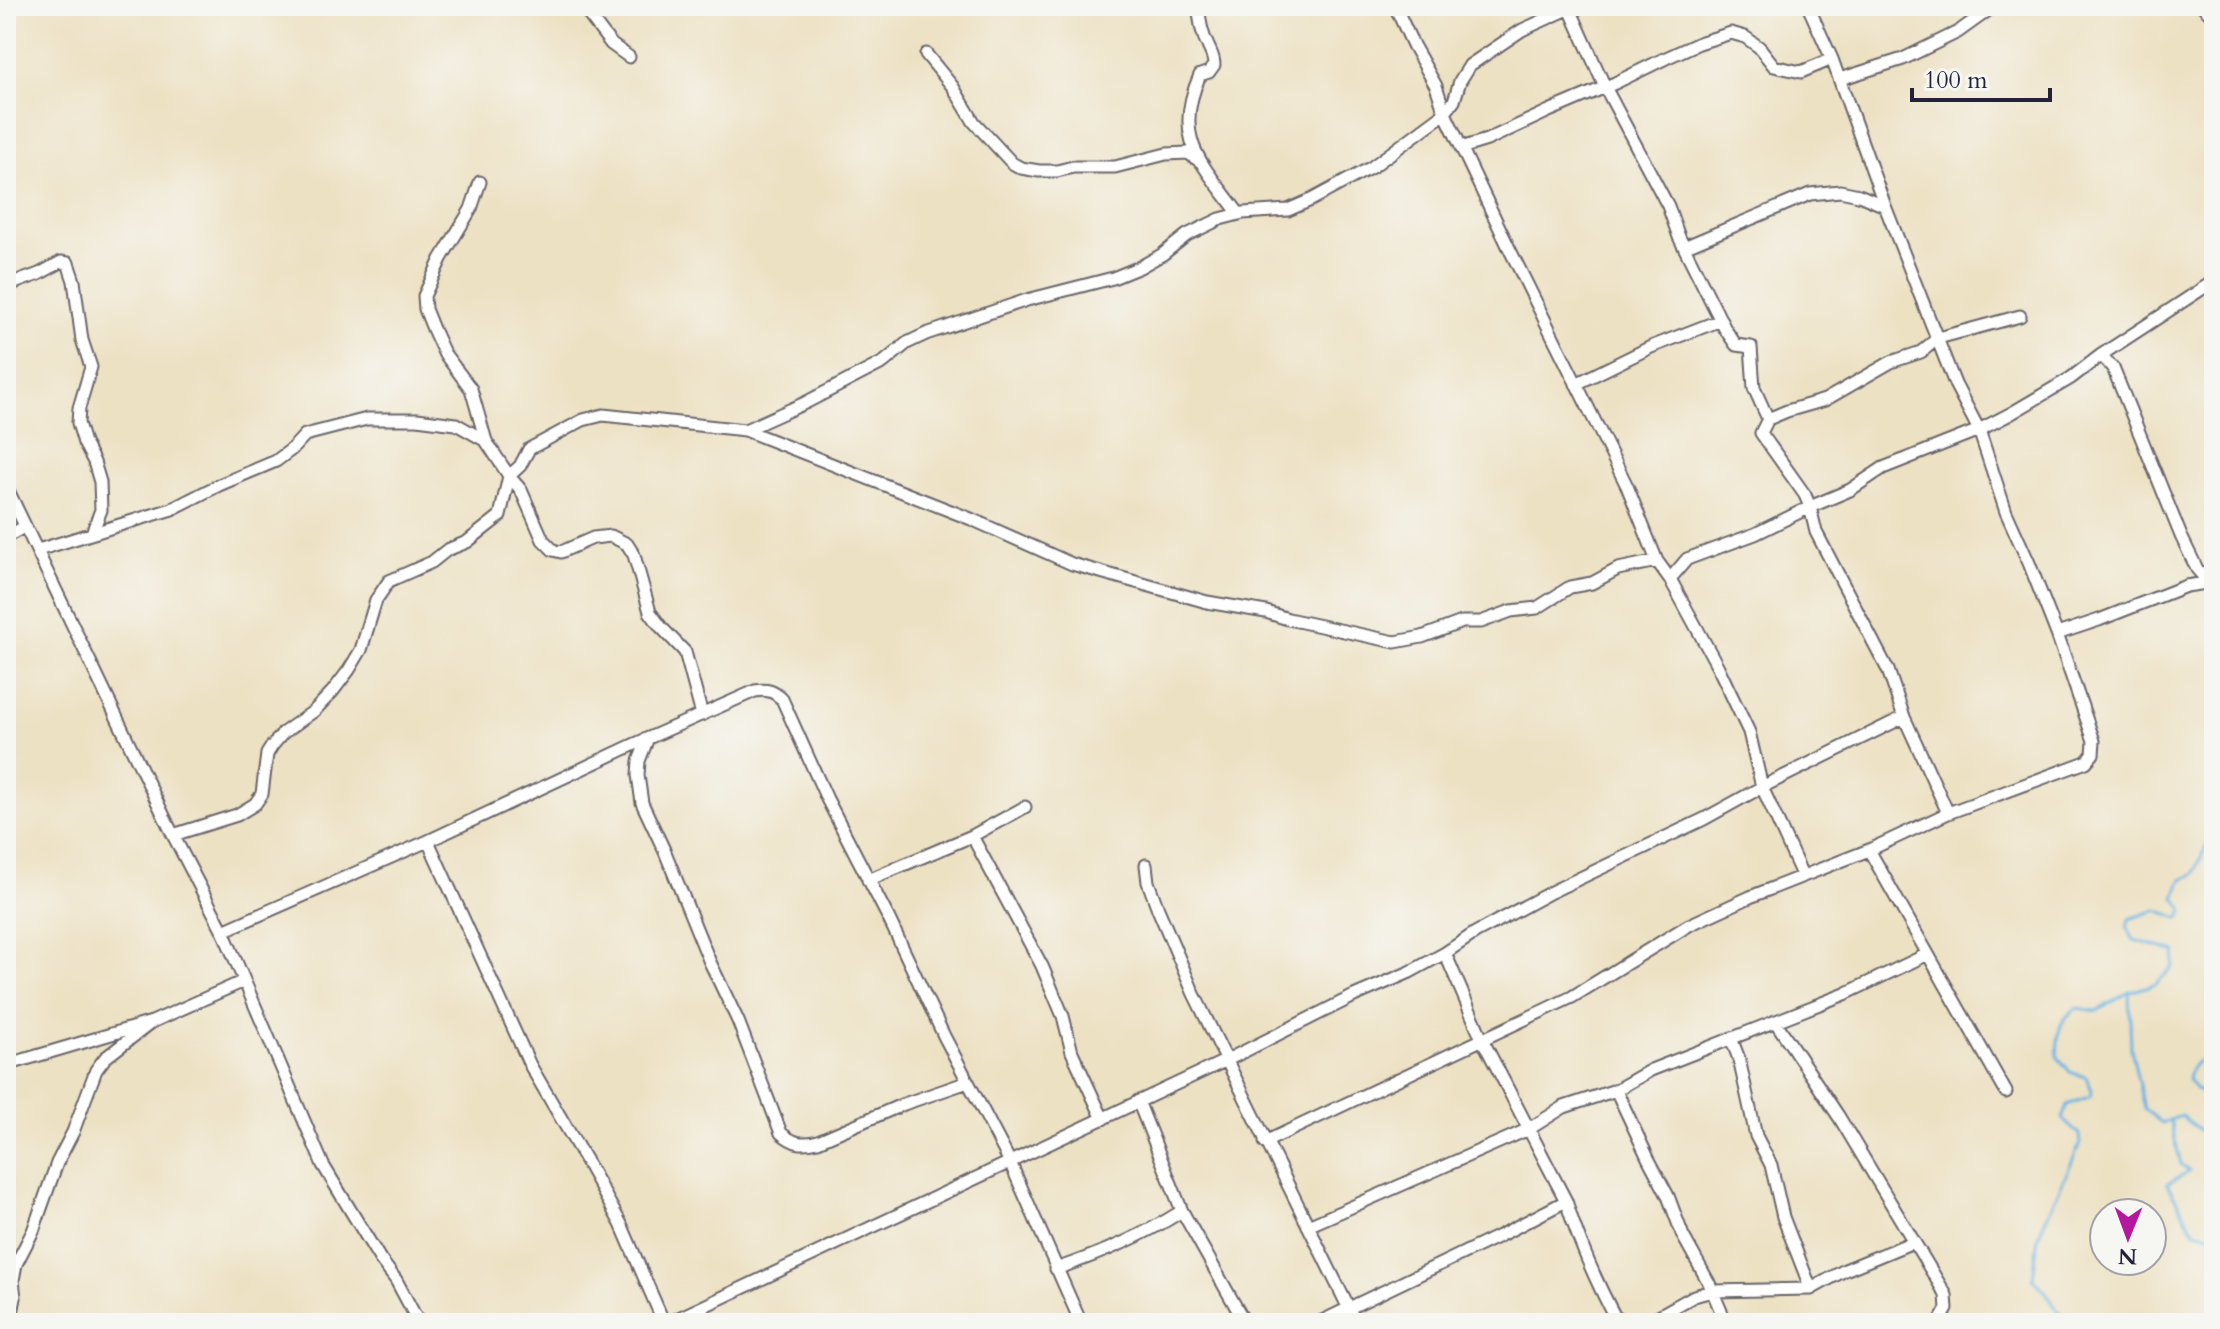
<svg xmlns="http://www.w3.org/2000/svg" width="2220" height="1329" font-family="Cardo,serif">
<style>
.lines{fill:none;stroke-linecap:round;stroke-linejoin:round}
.stream{stroke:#68b3e1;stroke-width:3}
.street-casing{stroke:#69656b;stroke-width:15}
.secondary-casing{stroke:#69656b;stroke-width:20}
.street{stroke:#fff;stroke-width:11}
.secondary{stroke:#fff;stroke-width:16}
</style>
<rect width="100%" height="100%" fill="#f6f6f2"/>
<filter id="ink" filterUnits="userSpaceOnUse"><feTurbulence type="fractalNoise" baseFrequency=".0125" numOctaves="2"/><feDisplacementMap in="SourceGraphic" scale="16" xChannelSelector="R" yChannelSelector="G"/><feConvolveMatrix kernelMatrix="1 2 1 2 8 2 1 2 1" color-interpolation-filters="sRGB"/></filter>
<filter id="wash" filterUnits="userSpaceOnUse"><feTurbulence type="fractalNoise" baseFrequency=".006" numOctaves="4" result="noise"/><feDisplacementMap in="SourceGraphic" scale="32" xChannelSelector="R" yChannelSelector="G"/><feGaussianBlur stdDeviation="1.8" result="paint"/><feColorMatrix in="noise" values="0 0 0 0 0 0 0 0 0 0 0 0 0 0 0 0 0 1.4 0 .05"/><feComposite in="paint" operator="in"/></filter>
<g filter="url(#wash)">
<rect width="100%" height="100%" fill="#ede1c3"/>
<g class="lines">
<path class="stream" d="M2129,993L2131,1048L2144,1109L2162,1123L2170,1120
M2214,1056C2199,1058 2190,1064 2188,1079L2196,1090L2214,1097
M2214,1135L2207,1136L2181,1116L2170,1120L2181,1164L2189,1171L2167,1184L2194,1231L2214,1235
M2066,1323L2045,1291L2033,1278L2038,1236L2080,1144L2079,1134L2062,1118L2067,1105L2091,1096L2092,1090L2086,1077L2070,1072L2057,1056C2059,1033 2056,1022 2077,1008L2097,1011L2129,992L2156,984L2173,967L2176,952L2134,940L2127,928L2129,919L2157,910L2179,918L2181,917L2183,908L2175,898L2181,880L2194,874L2214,827
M2210,1323L2214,1309"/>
</g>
</g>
<g filter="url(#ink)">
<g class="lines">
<g class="street-casing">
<path id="street" d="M582,6L611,44L629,57
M1199,6C1199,19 1202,34 1208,46C1211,53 1214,57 1214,65L1209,72L1200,75C1171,140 1203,164 1239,214
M1395,6L1413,45L1436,86L1445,113L1509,248L1627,486L1657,561L1670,579L1718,667L1749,732L1762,787L1802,875
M1570,9L1605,87L1668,206L1679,237L1725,329L1736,345L1751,347L1754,388L1768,419
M926,54L953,87L974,122L1012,163L1021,168L1039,171H1057L1073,167H1115L1166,154L1188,153L1201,162
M1840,79L1903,59L1958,32L1990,9
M1461,148L1487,140L1549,111L1615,83L1666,58L1699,43L1731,33L1745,37L1759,47L1774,66L1801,72L1832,59
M480,182L471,209L441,259L424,296L425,309L433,329L444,353L471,389L486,441L509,476L521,490L543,540L553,550L561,552L593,538L611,536L627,544L634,555L650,612L661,627L685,652L702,715
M1684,247L1810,194L1840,191L1859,195L1885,206
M6,286L39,274L61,262L68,263L74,281L82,340L91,367L79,408L78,423L84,443L94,462L100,482L101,510L92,533
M2101,355L2113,368L2181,536L2197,569L2208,582
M1576,384L1651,347L1721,320
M745,430L971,519L1072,564L1207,602L1266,612L1288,619L1395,642L1422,637L1462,622H1481L1511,611L1537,608L1570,587L1592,583L1618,569L1657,561
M6,486L173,835L223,931L323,1165L380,1259L396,1280L419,1323
M6,537L24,527
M38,550L172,509L219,485L276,461L292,449L305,435L367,419H417L456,424L486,441
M1670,579L1687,559L1755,534L1810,507L1850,490L1883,468L1979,430L2010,414L2071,378L2101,355L2214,281
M2057,634L2099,620L2186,586L2213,582
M648,738L639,761L638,775L642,803L665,852L709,960L738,1021L781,1133C794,1144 802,1145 818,1141L904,1104L968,1082
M1948,813L1904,717L1888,670L1816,532L1810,507L1805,495L1761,433L1768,419L1787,411L1825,400L1891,362L1921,352L1938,338L2020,316
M173,835L237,815L255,804L262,794L267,754L272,746L283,733L314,711L333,691L349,670L361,650L376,600L389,581L432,562L447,550L467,542L500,516L509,476L520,466L529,449L583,420L603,415L745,430L805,403L884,362L907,343L926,334L1027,300L1113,278L1140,267L1163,254L1187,235L1220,219L1243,213L1288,210L1311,200L1372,167L1445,113L1454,101L1460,81L1470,65L1522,30L1575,6
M972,836L1042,966L1063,1016L1072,1052L1103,1119
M428,841L530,1065L586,1161L621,1224L664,1323
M1869,850L2006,1092
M1146,865L1148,882L1158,909L1194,994L1356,1323
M868,880L972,836L1025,807
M223,931L428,841L635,744L755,691C768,689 773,691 782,699L827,799L889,919L944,1036L1010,1162L1081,1323
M1445,953L1483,1041L1566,1201C1579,1243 1597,1284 1618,1323
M1775,1021L1839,1117L1946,1295L1947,1309L1939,1323
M1731,1038L1739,1059L1756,1136L1771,1165L1783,1217L1811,1289
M6,1065L152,1022L244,981
M1616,1090L1648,1158L1668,1196L1683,1236L1709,1283L1726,1323
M1138,1101L1182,1211L1245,1323
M1265,1142L1572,997L1689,925L1750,897L1869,850L1948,813L2086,762L2093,754L2094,741L2057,634L2029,563L2006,512L1979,430L1955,384L1885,206L1832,59L1808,6
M1308,1226L1529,1129L1564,1107L1616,1090L1651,1070L1845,994L1928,954
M1056,1269C1102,1253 1141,1237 1182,1211
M10,1323L15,1298L13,1280L16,1264L33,1231L57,1163L73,1132L96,1070L105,1058L152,1022
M668,1323L1227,1060L1354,996L1410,972L1445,953L1475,933L1551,892L1704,819L1762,787L1904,717
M1318,1323L1499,1236L1566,1201
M1646,1323L1694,1296L1712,1291L1811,1289L1845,1270L1913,1242"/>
</g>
<g class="secondary-casing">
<path id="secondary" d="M2206,6L2214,13"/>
</g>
<use href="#street" class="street"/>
<use href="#secondary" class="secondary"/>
</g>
</g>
<rect width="2220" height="1329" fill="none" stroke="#f6f6f2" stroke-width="32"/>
<g transform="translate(2128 1237) rotate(181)"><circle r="38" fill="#f6f6f2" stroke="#a1a1a9" stroke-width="2"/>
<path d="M0-6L14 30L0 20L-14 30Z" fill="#b5179e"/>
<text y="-12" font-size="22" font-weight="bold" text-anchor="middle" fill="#22223b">N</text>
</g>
<path d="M1912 88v12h138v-12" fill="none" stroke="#22223b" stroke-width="4"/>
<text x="1924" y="88" font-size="24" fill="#22223b" stroke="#f6f6f2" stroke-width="6" paint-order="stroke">100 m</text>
</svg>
